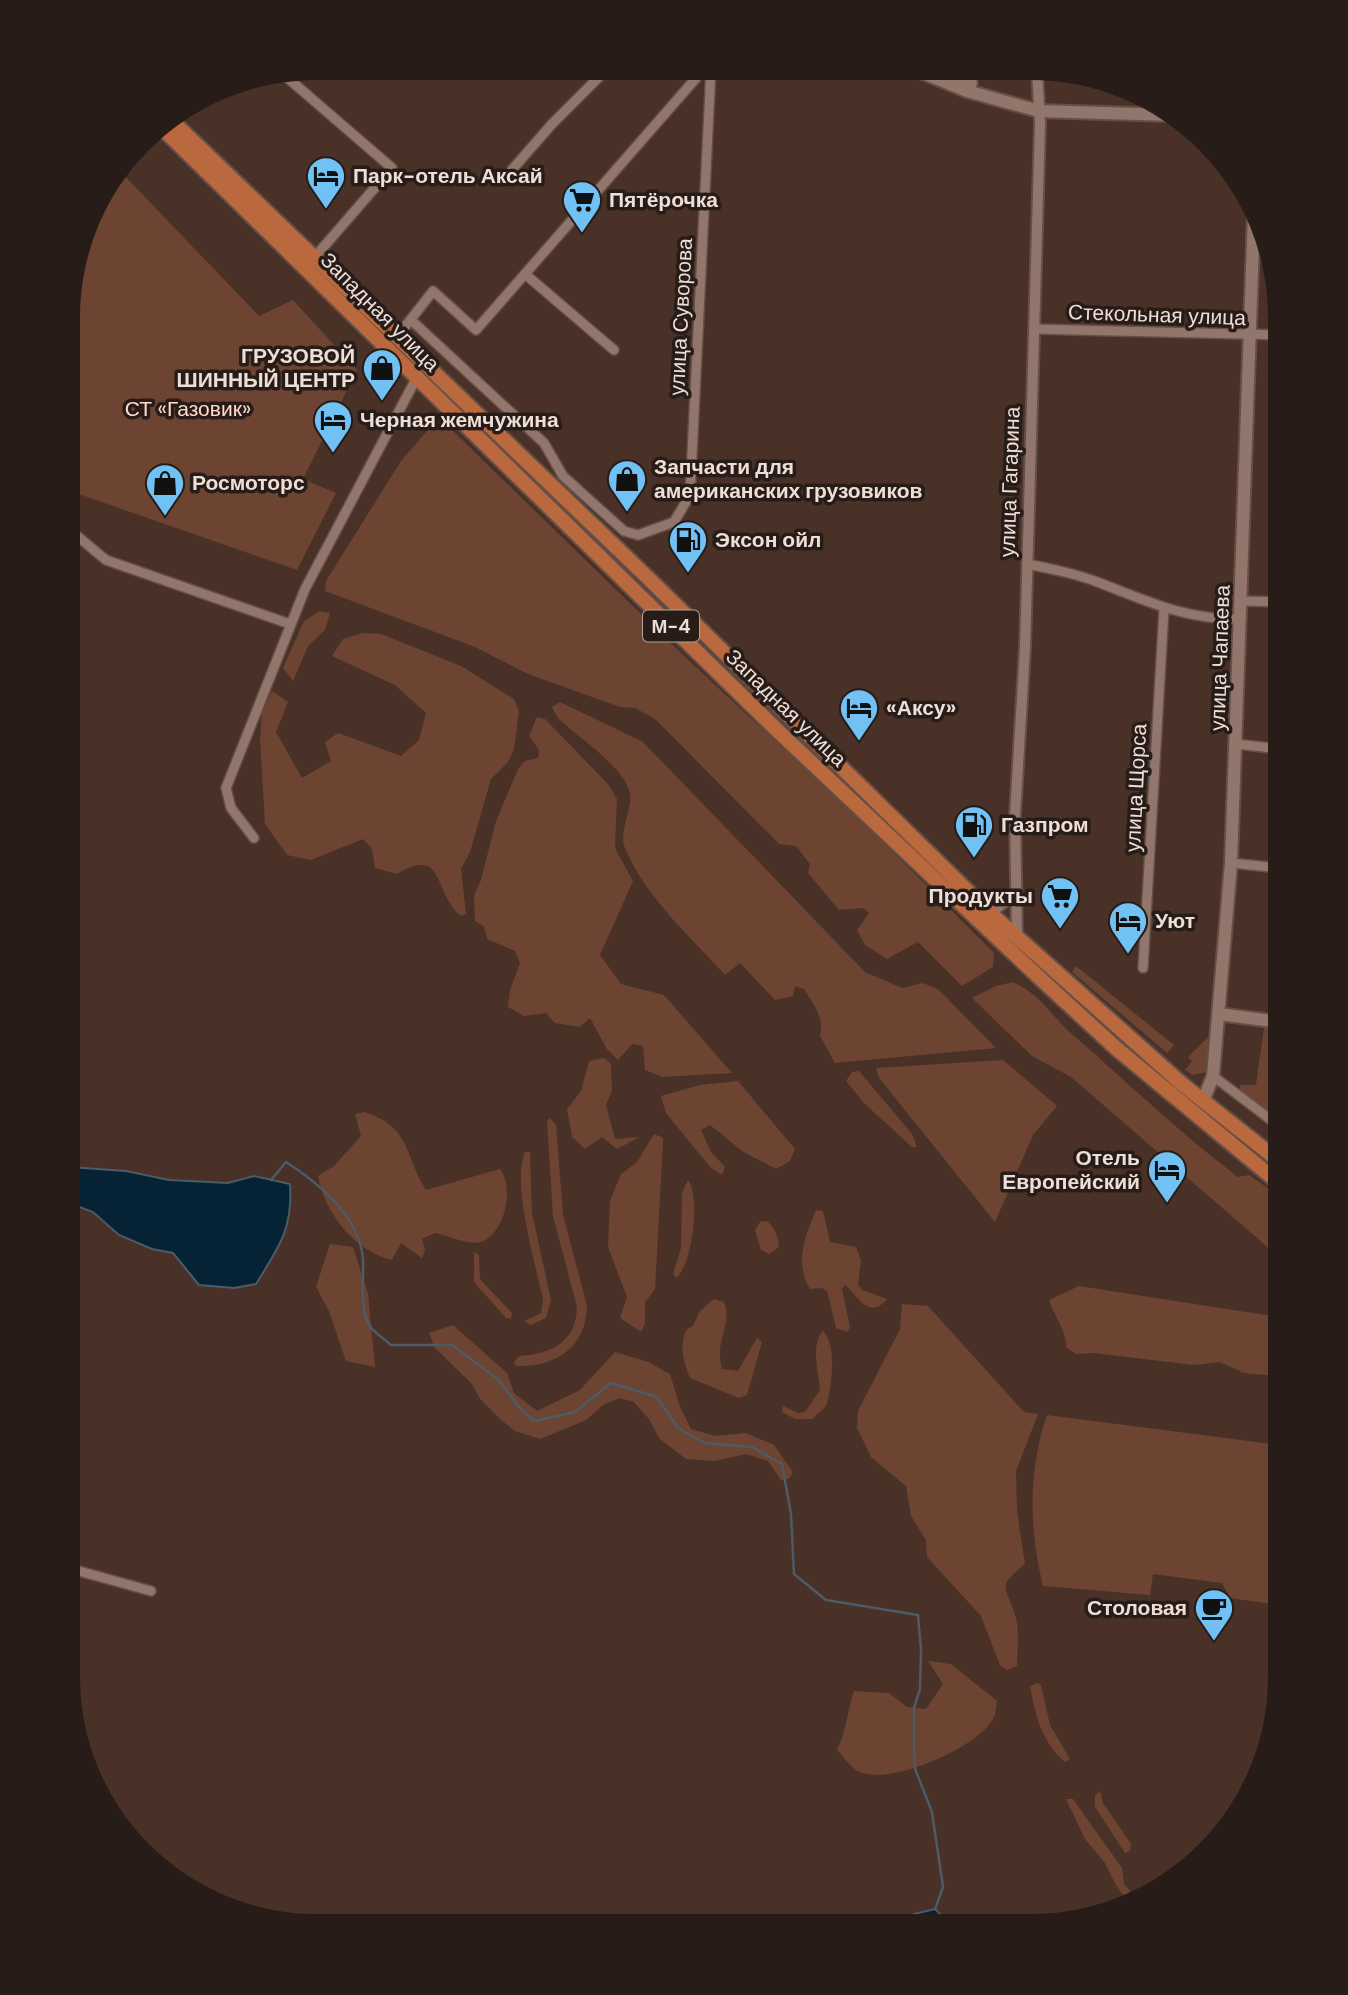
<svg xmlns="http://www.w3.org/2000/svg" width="1348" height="1995" font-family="'DM Sans',sans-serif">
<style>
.green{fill:#6d4432}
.water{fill:#062335;stroke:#4c5b66;stroke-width:2}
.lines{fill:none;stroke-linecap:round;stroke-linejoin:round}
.stream{stroke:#4c5b66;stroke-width:2.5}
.minor-casing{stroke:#644f47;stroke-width:12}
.tertiary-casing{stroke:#644f47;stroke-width:14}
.secondary-casing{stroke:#644f47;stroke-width:16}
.primary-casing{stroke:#644f47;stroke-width:18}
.minor{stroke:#92766b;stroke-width:9}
.tertiary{stroke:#92766b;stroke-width:10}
.secondary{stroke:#92766b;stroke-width:12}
.primary{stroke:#ba683d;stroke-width:14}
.labels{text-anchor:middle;stroke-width:7;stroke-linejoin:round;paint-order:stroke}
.shield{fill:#271c17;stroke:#b2a49e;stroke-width:2}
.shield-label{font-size:19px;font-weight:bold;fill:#eeded8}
.poi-label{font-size:21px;font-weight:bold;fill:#eeded8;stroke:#271c17;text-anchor:start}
.street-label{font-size:21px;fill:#eeded8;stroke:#271c17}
.park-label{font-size:21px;fill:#fddacb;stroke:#271c17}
</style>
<rect width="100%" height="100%" fill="#493127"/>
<g class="green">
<path d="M120 171 259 316 293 300 357 370 303 479 336 493 297 570 70 491V285L102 193Z"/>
<path d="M434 423 451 429 681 653 875 834 994 953 993 967 962 986 918 942 887 959 865 945 857 930 869 913 863 908 839 910 808 873 810 864 796 846 779 844 655 719 635 708 620 707 528 674 475 647 325 591 326 581 401 461Z"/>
<path d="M320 611 330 613 325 630 308 646 293 681 283 668 304 621Z"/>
<path d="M363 633 381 634 461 666 514 699 519 711 514 749 508 762 491 779 470 852 461 869 466 914 461 916C433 894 445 844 397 874L375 868 372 849 363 839 311 860 287 855 265 824 260 739 262 711 272 691 288 702 276 732 302 778 331 761 325 742 338 733 401 756 419 740 426 713 395 685 332 656 343 639Z"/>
<path d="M560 702 643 742 865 972 902 988 923 983 939 990 996 1048 835 1063 820 1036C825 1017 813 1004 804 989L795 986 793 996 775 1000 740 963 725 975C690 936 646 898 625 848 618 833 632 811 630 795 627 768 577 737 557 717L552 707Z"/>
<path d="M537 717 545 719 608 784 617 799 615 848 633 881 600 955 621 984 664 995 732 1073 663 1077 645 1070 643 1046 632 1044 618 1060 607 1049 590 1018 580 1027 555 1023 546 1013 524 1016 508 1007 510 990 520 963 515 951 487 939 484 926 475 921 474 896 481 880 496 821 518 769 525 761 538 758 539 750 529 736Z"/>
<path d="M1076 966 1174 1045 1167 1053 1072 972Z"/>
<path d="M1013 982C1042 995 1051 1016 1073 1035 1128 1083 1180 1133 1238 1177L1249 1175 1279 1196V1257L1071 1077 1032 1056 972 998 996 986Z"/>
<path d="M1264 1027 1279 1030V1120L1239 1090 1241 1085H1256Z"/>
<path d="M1212 1033 1206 1072 1193 1075 1185 1070 1192 1061 1188 1057Z"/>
<path d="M604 1058 611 1064 612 1090 606 1105 615 1139 640 1137 617 1149 602 1137 585 1149 572 1137 567 1109 581 1091 589 1061Z"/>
<path d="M1003 1060 1057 1106 1033 1135 995 1222 879 1078 876 1068Z"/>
<path d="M859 1071 912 1134 917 1147H912L865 1104 846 1081 852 1072Z"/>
<path d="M738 1081 795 1149 790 1161 776 1169 742 1151 710 1125 701 1130 711 1152 725 1167 722 1175 711 1168 666 1113 661 1096 700 1085Z"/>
<path d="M364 1112C411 1127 403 1152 426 1190L500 1169C514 1187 506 1231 483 1241 470 1247 448 1235 435 1233L422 1239 425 1250 422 1258 401 1243 392 1260C355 1252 324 1212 318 1176L334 1166 361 1136 355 1114Z"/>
<path d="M550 1118 556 1125 563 1215 587 1306C586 1348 556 1367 516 1366L514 1362 519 1356C551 1354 576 1343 577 1307L553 1216 547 1120Z"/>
<path d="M654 1134 663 1138V1142L655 1289 645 1302V1324L641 1332 620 1318 627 1297 608 1247 610 1201 621 1174 637 1162Z"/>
<path d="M525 1152H530L532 1213 551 1300 546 1318 530 1325 524 1321 541 1313 543 1300C536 1265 511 1184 525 1152Z"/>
<path d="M688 1180C701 1197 692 1267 676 1278L673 1274 681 1248 682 1193Z"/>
<path d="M816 1210 823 1211 830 1242 856 1247 861 1260 858 1285 862 1290 887 1299C868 1322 856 1293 845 1285L842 1289 850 1327 847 1332 836 1328 827 1291 822 1288 810 1289C794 1262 805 1237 816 1210Z"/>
<path d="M767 1221C775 1228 778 1236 779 1247L769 1254 761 1250 755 1230 760 1222Z"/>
<path d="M330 1244 353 1247 368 1294 375 1367 346 1361 329 1311 316 1287Z"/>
<path d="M474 1252 479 1255 480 1279 512 1313 511 1319 506 1318 474 1282Z"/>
<path d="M1079 1286 1279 1317V1376L1244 1373 1220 1362 1194 1365 1093 1353 1076 1354 1066 1347C1067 1332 1054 1316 1049 1300Z"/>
<path d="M714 1299 724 1302C733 1325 714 1339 722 1369L738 1371 757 1338 762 1342 747 1395 739 1398 690 1378C683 1361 679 1347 686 1330L693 1326 700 1311Z"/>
<path d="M902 1304 928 1306 1024 1412 1038 1414 1016 1471 1017 1511 1025 1564C995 1589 1006 1584 1015 1615 1020 1630 1017 1651 1017 1666L1007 1670 1000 1665 981 1616 927 1557 926 1540 911 1516 906 1486 871 1457 857 1428 858 1411 900 1329Z"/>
<path d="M453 1325 507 1373 514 1393 537 1411 580 1390 615 1352 648 1362 670 1374 680 1407 691 1429 716 1436 746 1433 774 1445 793 1472 789 1479 781 1480 768 1461 746 1454 714 1461 686 1459 659 1438 649 1419 634 1402 620 1398 603 1405 586 1420 540 1439 515 1431 501 1420 480 1399 472 1384 435 1348 429 1333Z"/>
<path d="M823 1331C837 1345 832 1385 827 1403 824 1412 817 1411 813 1419H795L782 1412 783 1406 798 1413 805 1412 820 1390C819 1374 810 1343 823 1331Z"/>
<path d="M1047 1415 1279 1445V1605L1230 1598 1222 1583 1153 1574 1150 1595 1043 1586C1029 1529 1028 1471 1047 1415Z"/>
<path d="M928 1661 951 1664 997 1701C996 1706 996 1713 994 1717 981 1747 885 1789 856 1770 849 1765 843 1756 837 1750 847 1730 847 1711 854 1691L889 1693 907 1707 926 1709 943 1684Z"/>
<path d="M1038 1683 1041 1685 1050 1725 1070 1759 1065 1762C1042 1743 1035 1714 1030 1686Z"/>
<path d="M1100 1791 1103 1803 1131 1844 1130 1851 1125 1853 1095 1807V1795Z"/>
<path d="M1066 1799H1073L1122 1868 1124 1884 1138 1900 1130 1905 1116 1885 1105 1863 1085 1839Z"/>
</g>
<g class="water">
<path d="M69 1167 126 1171 169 1180 228 1183 254 1176 290 1184C293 1229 279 1247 256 1284L234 1288 199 1285 173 1253 152 1249 119 1235 93 1212 69 1203Z"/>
<path d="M935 1909 953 1927 898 1926 914 1914Z"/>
</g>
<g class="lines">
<path class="stream" d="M271 1180 286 1162C316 1181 356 1214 362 1252 366 1274 358 1301 368 1323 371 1331 385 1339 391 1345H452L499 1380 518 1406 534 1421 575 1412 611 1383 657 1397 678 1428 705 1443 752 1447 782 1464 791 1514 794 1574 826 1600 918 1615 921 1650 920 1689 914 1708V1744L915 1769 932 1812 943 1887 935 1909"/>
<g class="minor-casing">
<g id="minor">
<path d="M283 74 392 168 314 258"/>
<path d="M504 179 552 124 607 69"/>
<path d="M525 274 614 350"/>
<path d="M411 320 544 443 563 476 624 531 638 535 674 522 690 495 711 69"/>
<path d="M1034 329 1280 335"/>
<path d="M397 337 433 291 476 330 704 69"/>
<path d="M70 530 106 560 290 624"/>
<path d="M1027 564C1052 569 1077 574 1100 583 1149 602 1187 620 1241 619"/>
<path d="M1242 601 1280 602"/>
<path d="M1236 744 1280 749"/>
<path d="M254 838 231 808 226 788 305 589 417 377"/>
<path d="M1231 863 1280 868"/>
<path d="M1143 968 1164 609"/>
<path d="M1213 1076 1279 1126"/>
<path d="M68 1568 151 1591"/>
<path d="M1276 1670 1279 1667"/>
</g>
</g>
<g class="tertiary-casing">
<g id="tertiary">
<path d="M990 913 1015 894"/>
<path d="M1017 937 1015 815 1025 648 1040 124 1037 70"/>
</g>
</g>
<g class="secondary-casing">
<g id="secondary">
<path d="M916 70 967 91 1039 111 1170 115"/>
<path d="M939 70 971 83"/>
<path d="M1219 1014 1279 1022"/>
<path d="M1203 1101 1213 1076 1231 863 1254 213"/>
</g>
</g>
<g class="primary-casing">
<g id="primary">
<path d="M171 120 645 575 990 913 1182 1084 1279 1161"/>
<path d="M160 126 780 733 1043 981 1117 1049 1279 1183"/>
</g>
</g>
<use href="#minor" class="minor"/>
<use href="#tertiary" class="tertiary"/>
<use href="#secondary" class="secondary"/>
<use href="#primary" class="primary"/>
</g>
<defs>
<g id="hotel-pin" transform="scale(2.0125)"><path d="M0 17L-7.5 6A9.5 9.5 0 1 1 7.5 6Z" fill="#72c1f5" stroke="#271c17"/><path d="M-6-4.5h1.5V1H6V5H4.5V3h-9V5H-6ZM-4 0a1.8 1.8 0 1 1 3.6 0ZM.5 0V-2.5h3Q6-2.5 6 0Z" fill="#111"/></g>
<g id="supermarket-pin" transform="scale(2.0125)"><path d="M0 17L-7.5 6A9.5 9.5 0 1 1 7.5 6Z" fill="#72c1f5" stroke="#271c17"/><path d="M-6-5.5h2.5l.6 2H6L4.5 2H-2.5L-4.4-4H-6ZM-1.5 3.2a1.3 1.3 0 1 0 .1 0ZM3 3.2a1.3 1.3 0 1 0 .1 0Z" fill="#111"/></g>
<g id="shop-pin" transform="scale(2.0125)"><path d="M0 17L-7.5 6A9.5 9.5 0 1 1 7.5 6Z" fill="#72c1f5" stroke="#271c17"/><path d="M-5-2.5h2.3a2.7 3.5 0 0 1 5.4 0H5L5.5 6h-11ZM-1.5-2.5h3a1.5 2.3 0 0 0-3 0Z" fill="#111"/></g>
<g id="fuel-pin" transform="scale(2.0125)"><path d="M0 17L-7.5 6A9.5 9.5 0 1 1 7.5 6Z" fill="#72c1f5" stroke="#271c17"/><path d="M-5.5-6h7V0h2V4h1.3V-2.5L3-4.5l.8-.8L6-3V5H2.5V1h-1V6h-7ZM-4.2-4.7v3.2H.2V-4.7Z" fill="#111"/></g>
<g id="cafe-pin" transform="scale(2.0125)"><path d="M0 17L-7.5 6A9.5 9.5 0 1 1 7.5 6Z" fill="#72c1f5" stroke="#271c17"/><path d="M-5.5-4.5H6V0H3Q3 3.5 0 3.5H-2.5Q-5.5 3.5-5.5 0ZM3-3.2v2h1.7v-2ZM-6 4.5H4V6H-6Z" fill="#111"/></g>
</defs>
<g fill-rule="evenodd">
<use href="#hotel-pin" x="326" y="176"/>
<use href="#supermarket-pin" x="582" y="200"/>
<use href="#shop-pin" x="382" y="368"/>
<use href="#hotel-pin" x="333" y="420"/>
<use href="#shop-pin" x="627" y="479"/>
<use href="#shop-pin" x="165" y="483"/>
<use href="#fuel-pin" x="688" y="540"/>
<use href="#hotel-pin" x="859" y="708"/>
<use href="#fuel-pin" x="974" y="825"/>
<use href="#supermarket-pin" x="1060" y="896"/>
<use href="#hotel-pin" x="1128" y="921"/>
<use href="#hotel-pin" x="1167" y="1170"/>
<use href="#cafe-pin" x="1214" y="1608"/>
</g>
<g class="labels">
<rect class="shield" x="643" y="610.5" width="56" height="31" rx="5"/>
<g class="shield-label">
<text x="671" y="633">М-4</text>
</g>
<g class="poi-label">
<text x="353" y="183">Парк-отель Аксай</text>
<text x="609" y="207">Пятёрочка</text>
<text x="355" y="363" text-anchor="end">ГРУЗОВОЙ<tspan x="355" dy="24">ШИННЫЙ ЦЕНТР</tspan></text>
<text x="360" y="427">Черная жемчужина</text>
<text x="654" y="474">Запчасти для<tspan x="654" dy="24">американских грузовиков</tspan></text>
<text x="192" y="490">Росмоторс</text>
<text x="715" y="547">Эксон ойл</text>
<text x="886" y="715">«Аксу»</text>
<text x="1001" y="832">Газпром</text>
<text x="1033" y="903" text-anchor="end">Продукты</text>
<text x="1155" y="928">Уют</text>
<text x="1140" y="1165" text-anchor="end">Отель<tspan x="1140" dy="24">Европейский</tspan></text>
<text x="1187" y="1615" text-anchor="end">Столовая</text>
</g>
<g class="street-label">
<text transform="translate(380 312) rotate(45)" y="7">Западная улица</text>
<text transform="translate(1157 315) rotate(2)" y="7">Стекольная улица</text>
<text transform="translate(681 317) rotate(-87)" y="7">улица Суворова</text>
<text transform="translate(1010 482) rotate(-88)" y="7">улица Гагарина</text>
<text transform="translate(1220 658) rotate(-88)" y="7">улица Чапаева</text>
<text transform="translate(786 708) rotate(44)" y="7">Западная улица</text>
<text transform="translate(1136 788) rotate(-87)" y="7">улица Щорса</text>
</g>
<g class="park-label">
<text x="188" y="416">СТ «Газовик»</text>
</g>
</g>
<path d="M0 0H1348V1995H0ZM317 80H1031A237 237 0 0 1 1268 317V1677A237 237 0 0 1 1031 1914H317A237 237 0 0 1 80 1677V317A237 237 0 0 1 317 80Z" fill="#271c17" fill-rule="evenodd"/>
</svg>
